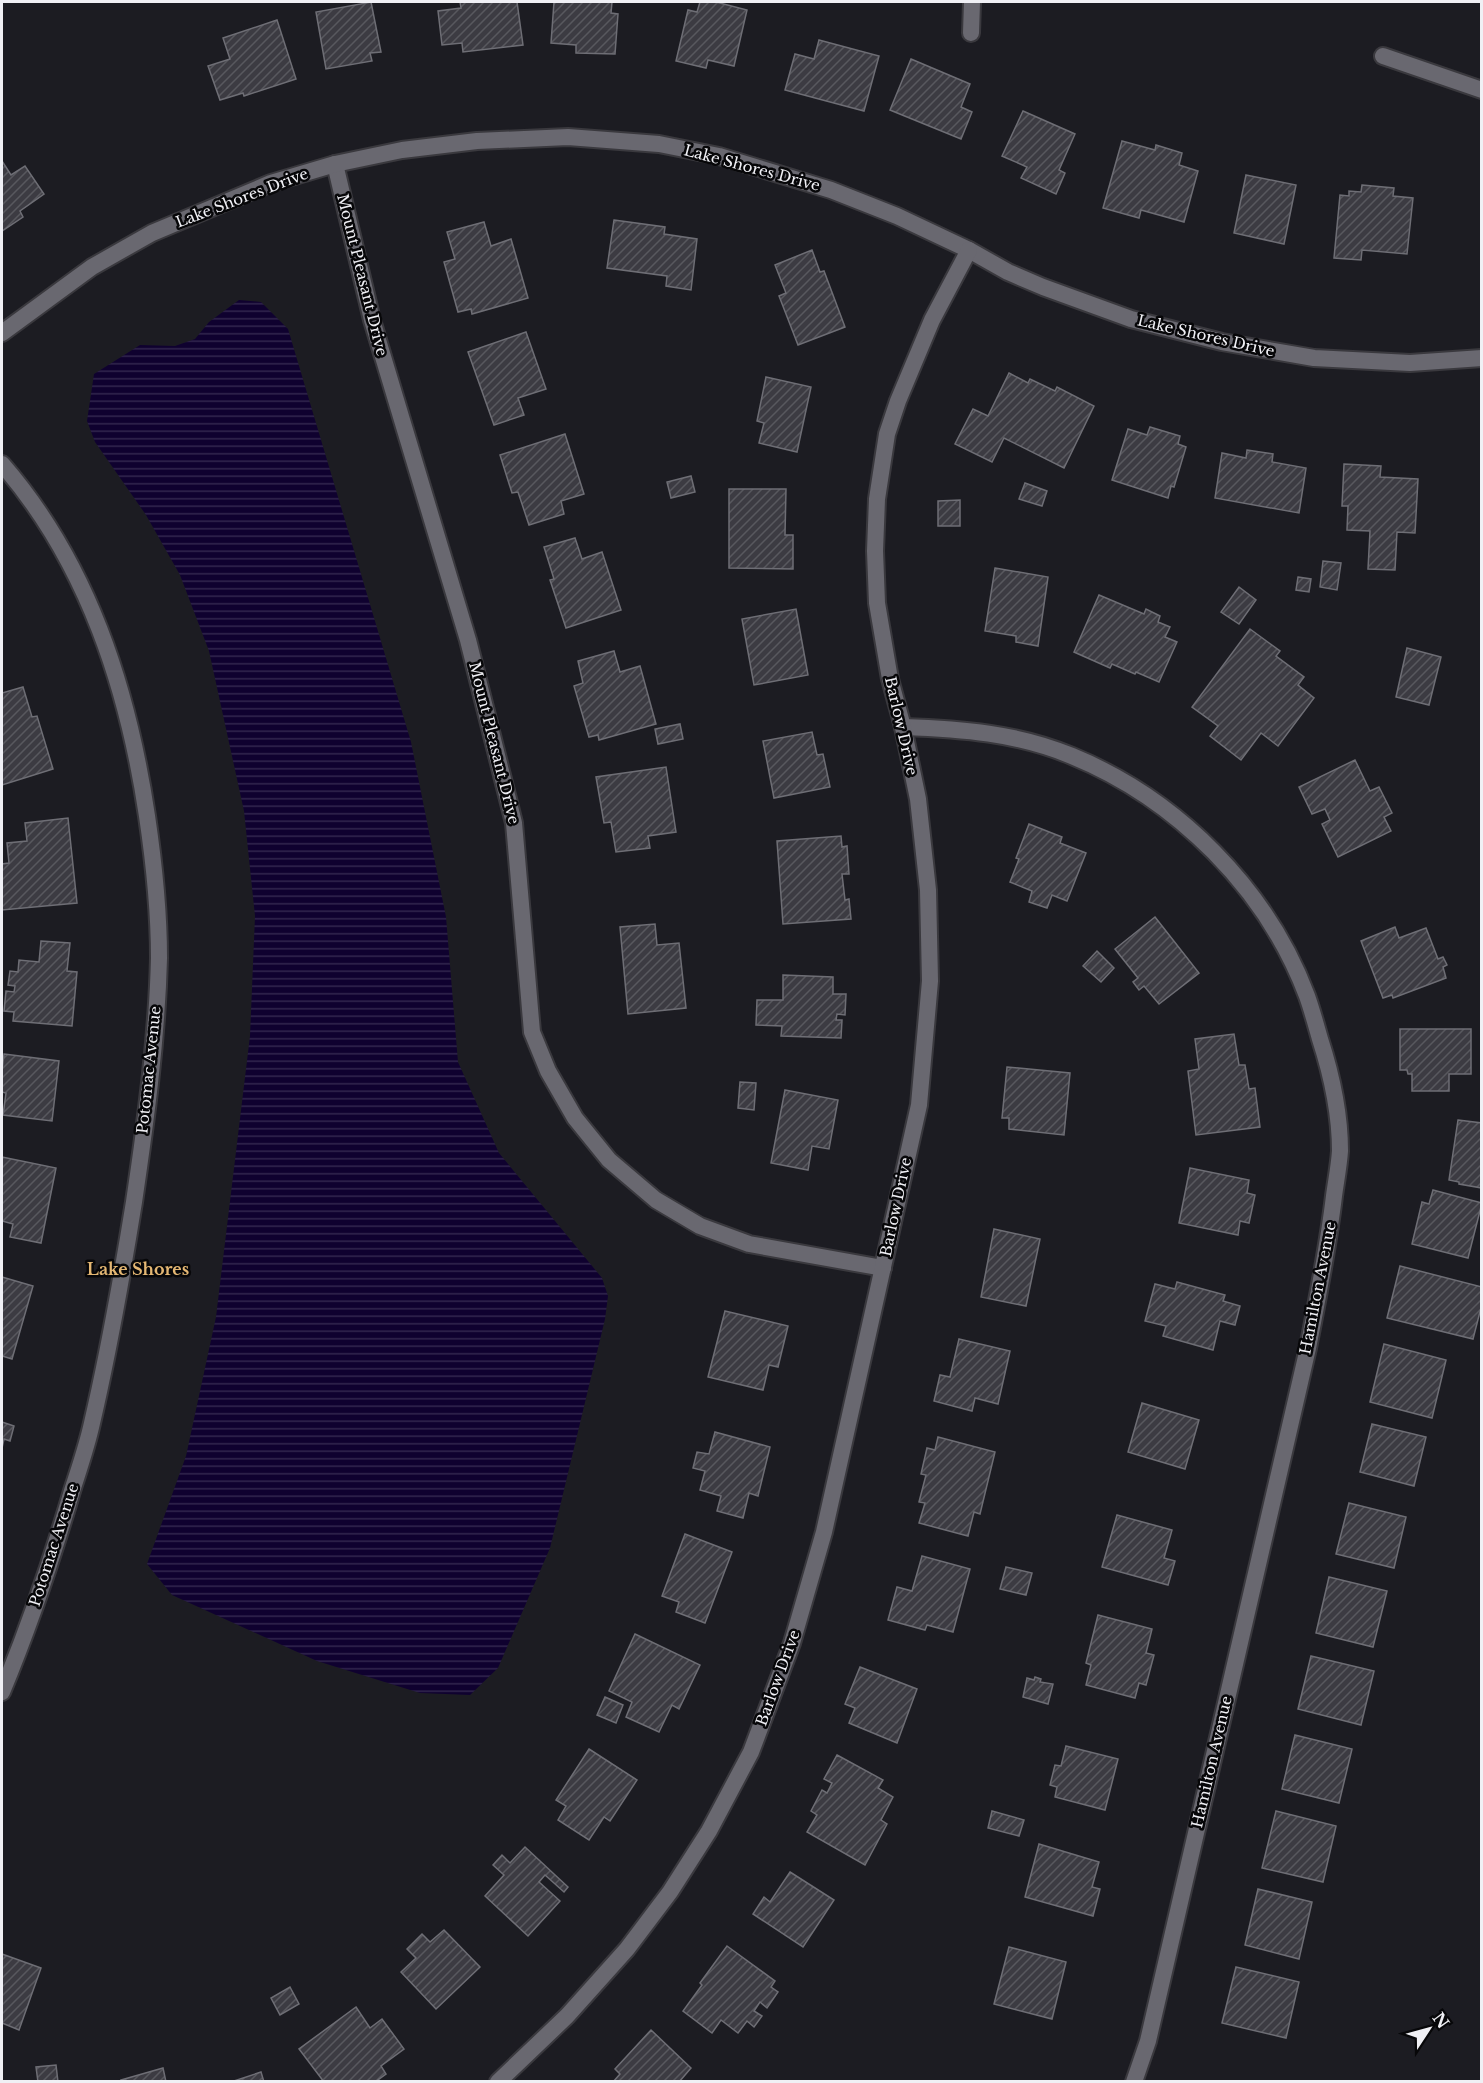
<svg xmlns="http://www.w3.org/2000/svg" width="1483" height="2083" font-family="'Libre Baskerville',serif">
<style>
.water{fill:url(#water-rules)}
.building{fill:url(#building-hatch);stroke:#6e6e75;stroke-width:1.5}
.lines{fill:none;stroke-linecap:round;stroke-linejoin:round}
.service-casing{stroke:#3a393e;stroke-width:20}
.minor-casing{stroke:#3a393e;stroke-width:20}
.service{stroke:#696870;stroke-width:16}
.minor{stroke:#696870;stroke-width:16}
.labels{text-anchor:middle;stroke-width:5;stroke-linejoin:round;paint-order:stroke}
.street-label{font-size:15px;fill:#f0f0f5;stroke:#070709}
.neighbourhood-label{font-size:16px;font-weight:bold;fill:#e4b773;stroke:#070709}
</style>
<defs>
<pattern id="water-rules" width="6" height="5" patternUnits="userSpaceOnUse" patternTransform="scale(1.5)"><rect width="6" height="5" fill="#0f012f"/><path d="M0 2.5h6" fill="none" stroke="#32264e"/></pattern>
<pattern id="building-hatch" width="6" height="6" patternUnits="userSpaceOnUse" patternTransform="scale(1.5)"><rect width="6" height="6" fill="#3c3b42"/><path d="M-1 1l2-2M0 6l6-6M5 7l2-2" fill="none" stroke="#58585e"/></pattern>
</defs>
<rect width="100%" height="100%" fill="#1c1c22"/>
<path class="water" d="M239 300 261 302 288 329 411 742 446 917 458 1062 499 1153 602 1278 608 1296 605 1319 550 1548 498 1668 470 1695 420 1693 317 1661 172 1595 147 1564 186 1456 216 1317 250 1036 255 916 244 811 209 651 180 575 146 515 95 442 87 421 94 374 140 345 175 346 195 339 209 322Z"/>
<g class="building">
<path d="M371 2 381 52 370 53 372 61 326 69 316 12Z"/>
<path d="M460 2H517L523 45 463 52 462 43 442 45 438 11 461 8Z"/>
<path d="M554 2H612L611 13 618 14 615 54 576 53V45L551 43Z"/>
<path d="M700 2H716L747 10 734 66 708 60 706 68 676 61 688 10 697 12Z"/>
<path d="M277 20 296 79 244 96 243 93 220 100 208 66 230 59 223 38Z"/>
<path d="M819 40 879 56 864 111 785 90 795 54 814 59Z"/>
<path d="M911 59 970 84 961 107 972 112 961 139 890 110Z"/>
<path d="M1023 111 1075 134 1059 170 1065 173 1056 194 1021 178 1027 167 1002 156Z"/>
<path d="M1122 141 1155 150 1156 145 1182 153 1179 165 1198 171 1184 222 1141 210 1139 218 1103 208Z"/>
<path d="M2 161 11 175 25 166 44 194 20 211 23 217 2 231Z"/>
<path d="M1246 175 1296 185 1284 244 1234 233Z"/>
<path d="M1362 185 1394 188 1393 196 1413 198 1407 254 1362 250 1361 260 1334 258 1340 195 1349 196V191L1361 192Z"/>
<path d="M614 220 665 227 664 234 697 239 691 290 666 286 667 276 607 268Z"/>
<path d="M484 222 491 246 511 239 528 298 472 314 471 309 458 312 444 262 455 259 447 232Z"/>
<path d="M812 250 820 272 824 271 845 327 798 345 779 296 786 293 775 265Z"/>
<path d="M526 332 546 389 518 398 524 415 494 425 468 352Z"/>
<path d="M1009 373 1028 383 1030 379 1055 391 1057 387 1094 406 1064 468 1004 438 992 462 955 444 973 409 988 416Z"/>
<path d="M766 377 811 387 797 452 759 443 764 423 757 421Z"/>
<path d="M1150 427 1180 436 1178 444 1186 447 1174 487 1171 486 1168 498 1112 480 1128 429 1147 435Z"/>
<path d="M565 434 584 494 561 501 564 514 529 525 518 492 512 493 500 455Z"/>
<path d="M1247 450 1273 454 1272 462 1306 468 1299 513 1215 498 1222 453 1246 458Z"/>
<path d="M1344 464 1381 466 1380 477 1418 479 1415 533 1397 532 1395 570 1368 569 1370 531 1347 530 1348 506H1342Z"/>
<path d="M691 476 695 492 671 498 667 482Z"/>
<path d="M1025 483 1047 491 1042 506 1019 499Z"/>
<path d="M729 489H786L785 535H793V569L729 568Z"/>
<path d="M960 500V526H938V501Z"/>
<path d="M575 538 582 559 602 552 621 610 566 628 550 580 554 579 544 547Z"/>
<path d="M1323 561 1341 563 1337 590 1320 587Z"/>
<path d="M995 568 1048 577 1038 646 1016 642V636L985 631Z"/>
<path d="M1298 577 1311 579 1309 592 1296 590Z"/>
<path d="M1239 587 1256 600 1239 624 1221 612Z"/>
<path d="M1099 595 1144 614 1146 609 1160 616 1158 622 1170 627 1165 637 1177 642 1159 682 1136 672 1135 674 1112 664 1110 668 1074 652Z"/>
<path d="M796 609 808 675 754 685 742 619Z"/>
<path d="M1250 629 1280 651 1276 656 1304 677 1298 685 1314 698 1278 746 1261 733 1241 760 1210 736 1218 726 1192 707Z"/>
<path d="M1407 648 1441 657 1429 705 1396 697Z"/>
<path d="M614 651 620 672 640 666 656 724 599 740 598 735 589 737 574 686 583 683 578 661Z"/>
<path d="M23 687 32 717 37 716 53 769 2 785V693Z"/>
<path d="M680 724 683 739 658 744 655 729Z"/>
<path d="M812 732 817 755 823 754 830 787 774 798 763 741Z"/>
<path d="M1355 760 1370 791 1379 787 1392 813 1384 817 1391 831 1338 857 1322 824 1330 820 1325 809 1312 814 1299 787Z"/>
<path d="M666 767 676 832 648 836 650 848 616 852 611 822 604 823 596 777Z"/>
<path d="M68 818 77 903 2 910V864L9 863 7 843 27 841 25 823Z"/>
<path d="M1029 824 1062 837 1060 843 1086 853 1067 901 1052 895 1047 908 1029 902 1032 891 1010 882 1019 859 1016 858Z"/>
<path d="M841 836 842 847 847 846 849 874H842L845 900 849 899 851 919 783 924 777 841Z"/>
<path d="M1155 917 1199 973 1159 1004 1144 986 1139 990 1133 982 1138 978 1115 949Z"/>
<path d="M655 924 657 945 679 943 686 1008 628 1014 620 927Z"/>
<path d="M1395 927 1399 938 1426 928 1438 959 1443 957 1447 965 1443 967 1446 978 1393 998 1392 995 1383 998 1361 941Z"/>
<path d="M41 941 70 943 67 971 77 972 72 1026 13 1021 14 1012 4 1011 6 991 14 992 15 986 8 985 10 971 18 972 19 960 39 962Z"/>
<path d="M1097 951 1114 968 1101 982 1083 966Z"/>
<path d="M783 975 833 977V994H846L845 1015 837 1014 836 1020H842L841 1038 781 1036 782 1026 756 1025 757 1000H783Z"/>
<path d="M1400 1029H1471V1074H1449V1091H1412V1074H1408L1407 1070H1400Z"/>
<path d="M1234 1034 1239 1065H1245L1249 1089 1255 1088 1260 1127 1196 1135 1188 1071 1199 1069 1195 1039Z"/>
<path d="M4 1054 59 1061 52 1121 3 1115 6 1093 2 1092V1071Z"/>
<path d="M1007 1067 1070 1073 1064 1135 1009 1129V1118H1002Z"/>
<path d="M740 1082 756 1083 754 1110 738 1108Z"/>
<path d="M785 1090 838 1100 829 1149 812 1146 808 1170 771 1163Z"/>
<path d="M1458 1120 1482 1123V1188L1459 1184V1182L1449 1180Z"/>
<path d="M2 1157 56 1168 41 1243 10 1237 13 1224 2 1221Z"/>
<path d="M1190 1168 1249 1180 1247 1193 1255 1195 1249 1223 1240 1221 1238 1235 1179 1223Z"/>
<path d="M1433 1190 1482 1203 1468 1258 1412 1244 1422 1202 1429 1204Z"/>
<path d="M994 1229 1040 1239 1026 1306 981 1297Z"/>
<path d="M1400 1266 1482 1287V1304L1473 1339 1387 1318Z"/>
<path d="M2 1277 33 1286 12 1359 2 1356Z"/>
<path d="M1177 1282 1225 1295 1223 1301 1240 1306 1235 1325 1220 1321 1213 1350 1163 1336 1166 1326 1145 1321 1155 1284 1175 1289Z"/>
<path d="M725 1311 788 1326 778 1367 769 1365 763 1390 708 1377Z"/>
<path d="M959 1339 1010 1351 998 1404 975 1398 972 1411 934 1401 940 1375 950 1377Z"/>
<path d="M1384 1344 1446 1360 1432 1418 1370 1402Z"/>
<path d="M1142 1403 1199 1420 1185 1469 1128 1452Z"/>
<path d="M2 1422 14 1426 10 1441 4 1439 2 1448Z"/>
<path d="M1372 1424 1426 1437 1414 1486 1360 1472Z"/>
<path d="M715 1432 770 1447 758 1496 749 1493 743 1518 717 1511 721 1496 700 1490 705 1471 693 1468 697 1452 709 1454Z"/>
<path d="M938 1437 995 1452 980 1514 974 1512 968 1536 919 1523 925 1503 919 1502 926 1475 921 1474 927 1448 935 1450Z"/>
<path d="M1349 1503 1406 1517 1394 1568 1336 1554Z"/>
<path d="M1117 1515 1172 1530 1164 1558 1175 1561 1168 1585 1102 1567Z"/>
<path d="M685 1534 732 1552 705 1623 676 1612 679 1602 662 1596Z"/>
<path d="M922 1556 970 1569 953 1632 927 1625 925 1630 888 1620 897 1587 912 1591Z"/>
<path d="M1006 1567 1032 1573 1026 1595 1000 1589Z"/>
<path d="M1329 1577 1387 1591 1373 1647 1316 1633Z"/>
<path d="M1098 1615 1152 1629 1146 1653 1154 1655 1146 1685 1139 1683 1135 1698 1086 1685 1091 1665 1086 1663Z"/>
<path d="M635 1634 700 1665 679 1709 672 1705 659 1732 626 1717 632 1702 609 1691Z"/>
<path d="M1311 1656 1374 1671 1361 1725 1298 1709Z"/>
<path d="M860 1667 917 1689 897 1743 849 1723 855 1708 845 1704Z"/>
<path d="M1035 1677 1041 1679 1040 1682 1053 1684 1048 1704 1023 1697 1027 1678 1034 1680Z"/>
<path d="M605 1697 623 1705 616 1723 597 1715Z"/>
<path d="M1295 1735 1352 1749 1339 1803 1282 1789Z"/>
<path d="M1066 1746 1118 1759 1105 1810 1055 1797 1057 1787 1050 1785 1055 1765 1061 1766Z"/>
<path d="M589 1749 637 1780 610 1821 604 1817 589 1840 558 1820 566 1806 556 1800Z"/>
<path d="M837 1755 883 1780 878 1788 893 1797 881 1820 887 1824 865 1865 807 1832 817 1815 811 1811 822 1790 827 1793 832 1783 824 1779Z"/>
<path d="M992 1811 1024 1820 1019 1836 988 1828Z"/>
<path d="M1276 1811 1336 1826 1323 1882 1262 1868Z"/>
<path d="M1039 1844 1099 1862 1092 1887 1100 1889 1093 1916 1025 1897Z"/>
<path d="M525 1847 568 1887 564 1892 545 1875 539 1882 560 1901 528 1936 485 1896 504 1875 493 1865 502 1855 510 1863Z"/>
<path d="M790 1872 834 1900 803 1947 753 1914 764 1897 770 1902Z"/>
<path d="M1258 1889 1312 1902 1299 1959 1245 1945Z"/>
<path d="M444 1930 480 1967 436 2009 401 1972 416 1958 407 1949 422 1934 430 1942Z"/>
<path d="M727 1946 775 1981 771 1987 778 1992 767 2008 760 2002 754 2011 762 2016 754 2027 747 2021 738 2033 721 2020 712 2033 683 2011 702 1985 700 1983Z"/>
<path d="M1009 1947 1066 1962 1052 2019 994 2004Z"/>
<path d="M2 1954 41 1968 19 2030 2 2023Z"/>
<path d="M1236 1967 1299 1982 1286 2038 1222 2023Z"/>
<path d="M290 1987 299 2004 280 2015 271 1998Z"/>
<path d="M356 2007 370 2028 382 2019 404 2049 381 2066 386 2074 375 2082H324L299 2049Z"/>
<path d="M651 2030 691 2068 679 2082H613L620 2074 615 2069Z"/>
<path d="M56 2065 58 2082H38L36 2067Z"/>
<path d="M163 2068 166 2082H122L121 2080Z"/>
<path d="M261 2072 264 2082H231Z"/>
</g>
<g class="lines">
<g class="service-casing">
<path id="service" d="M1383 56 1482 90"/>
</g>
<g class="minor-casing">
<g id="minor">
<path d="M971 33 972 2"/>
<path d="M335 164 372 320 468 640 514 823 532 1032 548 1071 575 1118 609 1160 656 1200 700 1226 749 1244 883 1268"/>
<path d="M2 333 92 267 152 233 271 183 335 164 402 150 477 141 568 137 659 144 719 156 831 190 897 216 969 250 1008 272 1043 287 1131 319 1222 342 1314 358 1410 363 1482 358"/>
<path d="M2 464C88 563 128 689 147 816 154 863 159 911 159 958 157 1040 146 1121 134 1202 122 1276 109 1350 92 1423 87 1446 79 1469 72 1491 52 1559 29 1627 2 1692"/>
<path d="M903 727C961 729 1017 733 1072 756 1177 799 1267 889 1307 996 1312 1010 1316 1025 1320 1039 1331 1073 1340 1115 1340 1151 1339 1166 1336 1181 1334 1196 1328 1247 1318 1297 1308 1348L1148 2041 1134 2082"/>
<path d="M498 2082 567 2016 627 1949 670 1892 709 1831 751 1752 792 1643 824 1532 919 1105 930 981 928 890 918 799 903 727 890 679 877 603 875 551 877 499 887 434 898 401 932 320 969 250"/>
</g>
</g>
<use href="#service" class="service"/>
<use href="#minor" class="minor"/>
</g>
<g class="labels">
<g class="street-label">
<text transform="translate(752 168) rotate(15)" y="5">Lake Shores Drive</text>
<text transform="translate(242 198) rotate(-21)" y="5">Lake Shores Drive</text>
<text transform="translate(362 275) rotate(76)" y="5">Mount Pleasant Drive</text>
<text transform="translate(1206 336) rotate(13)" y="5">Lake Shores Drive</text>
<text transform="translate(901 726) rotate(77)" y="5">Barlow Drive</text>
<text transform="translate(494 743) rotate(76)" y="5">Mount Pleasant Drive</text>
<text transform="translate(149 1070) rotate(-84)" y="5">Potomac Avenue</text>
<text transform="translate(896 1207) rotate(-78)" y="5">Barlow Drive</text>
<text transform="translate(1318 1288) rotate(-79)" y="5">Hamilton Avenue</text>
<text transform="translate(54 1545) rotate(-72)" y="5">Potomac Avenue</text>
<text transform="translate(778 1678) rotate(-70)" y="5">Barlow Drive</text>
<text transform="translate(1212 1762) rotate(-77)" y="5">Hamilton Avenue</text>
</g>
<g class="neighbourhood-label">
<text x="138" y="1275">Lake Shores</text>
</g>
</g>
<rect width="1483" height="2083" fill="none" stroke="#f0f0f5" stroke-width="6"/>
<g transform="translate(1429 2029) rotate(54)" stroke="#070709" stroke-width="4.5" paint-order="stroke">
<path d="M0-4.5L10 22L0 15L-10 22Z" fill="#f0f0f5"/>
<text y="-9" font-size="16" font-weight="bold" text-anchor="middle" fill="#f0f0f5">N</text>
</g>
</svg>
